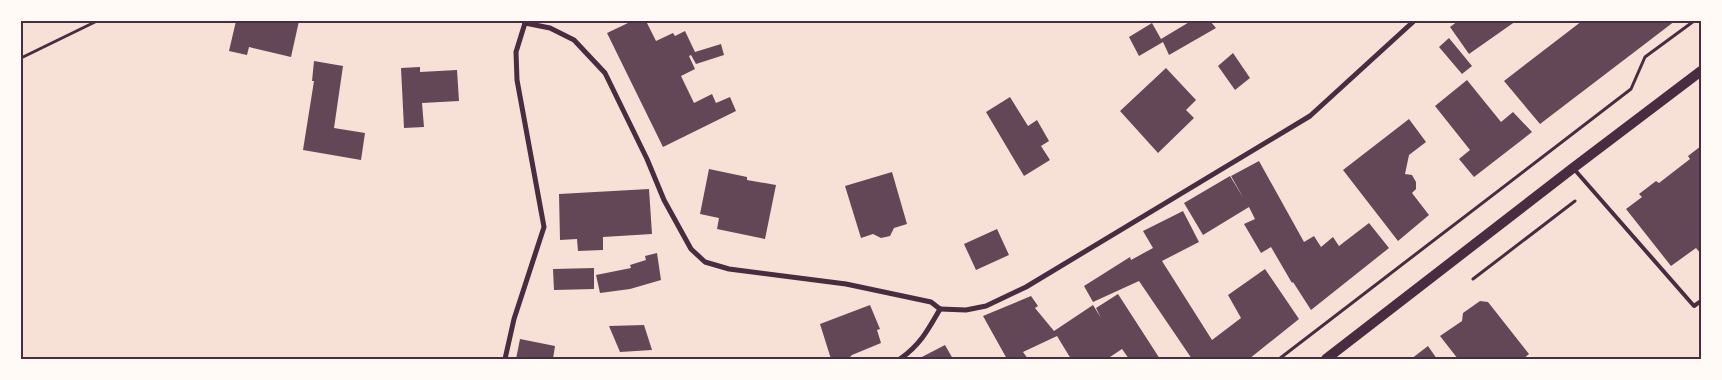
<svg xmlns="http://www.w3.org/2000/svg" width="1722" height="380" font-family="Signika,sans-serif">
<style>
.building{fill:#644757}
.lines{fill:none;stroke-linecap:round;stroke-linejoin:round}
.path{stroke:#4a2c40;stroke-width:3}
.service{stroke:#4a2c40;stroke-width:4}
.minor{stroke:#4a2c40;stroke-width:5}
.secondary{stroke:#4a2c40;stroke-width:10}
.neatline{fill:none;stroke:#4a2c40;stroke-width:2}
</style>
<rect width="100%" height="100%" fill="#f7e1d7"/>
<g class="building">
<path d="M236 21H299L291 57 249 47 247 55 229 51Z"/>
<path d="M627 21H646L656 41 673 33 675 36 685 31 695 52 721 44 724 55 696 64 691 55 689 56 695 69 681 76 694 103 712 94 716 103 730 97 736 111 663 147 607 33 628 23Z"/>
<path d="M1191 21H1210L1216 28 1169 55 1163 42 1139 56 1129 37 1152 23 1161 39Z"/>
<path d="M1458 21H1516L1469 54 1450 27Z"/>
<path d="M1582 21H1675L1540 124 1504 81Z"/>
<path d="M1449 38 1472 66 1462 74 1439 47Z"/>
<path d="M1233 53 1250 78 1235 90 1218 66Z"/>
<path d="M314 61 343 66 334 128 365 133 361 160 303 150 314 81H312Z"/>
<path d="M420 67V72L457 70 459 101 422 103 424 127 404 128 401 68Z"/>
<path d="M1166 68 1196 100 1186 110 1194 118 1158 153 1120 111Z"/>
<path d="M1467 80 1501 122 1513 112 1532 132 1474 177 1459 159 1470 150 1435 106Z"/>
<path d="M1010 97 1028 126 1037 120 1049 141 1041 146 1050 160 1024 176 986 112Z"/>
<path d="M1409 119 1426 142 1409 155 1405 174 1412 175 1416 182V189L1412 193 1429 215 1398 241 1343 170Z"/>
<path d="M1701 146V254L1696 248 1671 266 1626 209 1642 197 1639 194 1656 181 1659 183 1690 159 1688 156Z"/>
<path d="M1259 161 1304 242 1314 236 1321 247 1333 237 1339 246 1369 223 1389 248 1311 310 1293 282 1292 283 1271 247 1261 253 1244 224 1255 219 1249 207 1203 235 1184 203 1230 176 1244 199 1231 176Z"/>
<path d="M709 169 747 177V180L776 185 765 239 717 229 719 218 700 214Z"/>
<path d="M892 172 907 224 894 228 890 236 881 238 873 234 861 238 845 186Z"/>
<path d="M649 189 652 234 603 237V250L578 251 577 239 560 240 559 194Z"/>
<path d="M1183 211 1199 242 1162 261 1212 340 1241 318 1228 295 1265 269 1299 319 1249 359H1192L1139 281 1093 302 1084 286 1130 257 1131 260 1153 248 1143 231Z"/>
<path d="M997 229 1009 255 976 270 964 244Z"/>
<path d="M657 253 661 280 630 289 600 293 596 275 631 268 630 265 646 260 645 256Z"/>
<path d="M594 268V289L554 290 553 269Z"/>
<path d="M1118 294 1160 359H1129L1122 349 1107 359H1071L1057 336 1023 352 1028 359H1007L983 316 1031 296 1038 306 1035 308 1054 331 1093 305 1101 318 1096 308Z"/>
<path d="M1480 301 1488 302 1529 354 1523 359H1458L1440 336 1462 321 1463 313Z"/>
<path d="M870 305 880 329 877 330 881 343 852 355 850 357 851 359H831L820 324Z"/>
<path d="M644 325 652 350 620 352 609 326Z"/>
<path d="M520 339 555 346 553 359H516Z"/>
<path d="M945 345 953 359H918Z"/>
<path d="M1428 346 1437 359H1411Z"/>
</g>
<g class="lines">
<g class="path">
<path d="M21 58 97 21"/>
<path d="M1473 279 1575 201"/>
<path d="M1279 359 1631 89 1645 57 1694 21"/>
</g>
<path class="service" d="M1574 169 1694 306 1701 301"/>
<g class="minor">
<path d="M524 21 525 23 550 28 574 40 605 73 647 159 664 200 691 249 705 262 729 269 846 284 931 302 940 309"/>
<path d="M940 309 966 310 986 306 1026 287 1310 116 1414 21"/>
<path d="M505 359 514 319 544 227 517 80 516 52 525 23"/>
<path d="M900 359C920 345 928 330 940 309"/>
</g>
<path class="secondary" d="M1326 359 1573 168 1701 71"/>
</g>
<rect width="1722" height="380" fill="none" stroke="#fffaf5" stroke-width="45"/>
<rect x="22" y="22" width="1678" height="336" class="neatline"/>
</svg>
